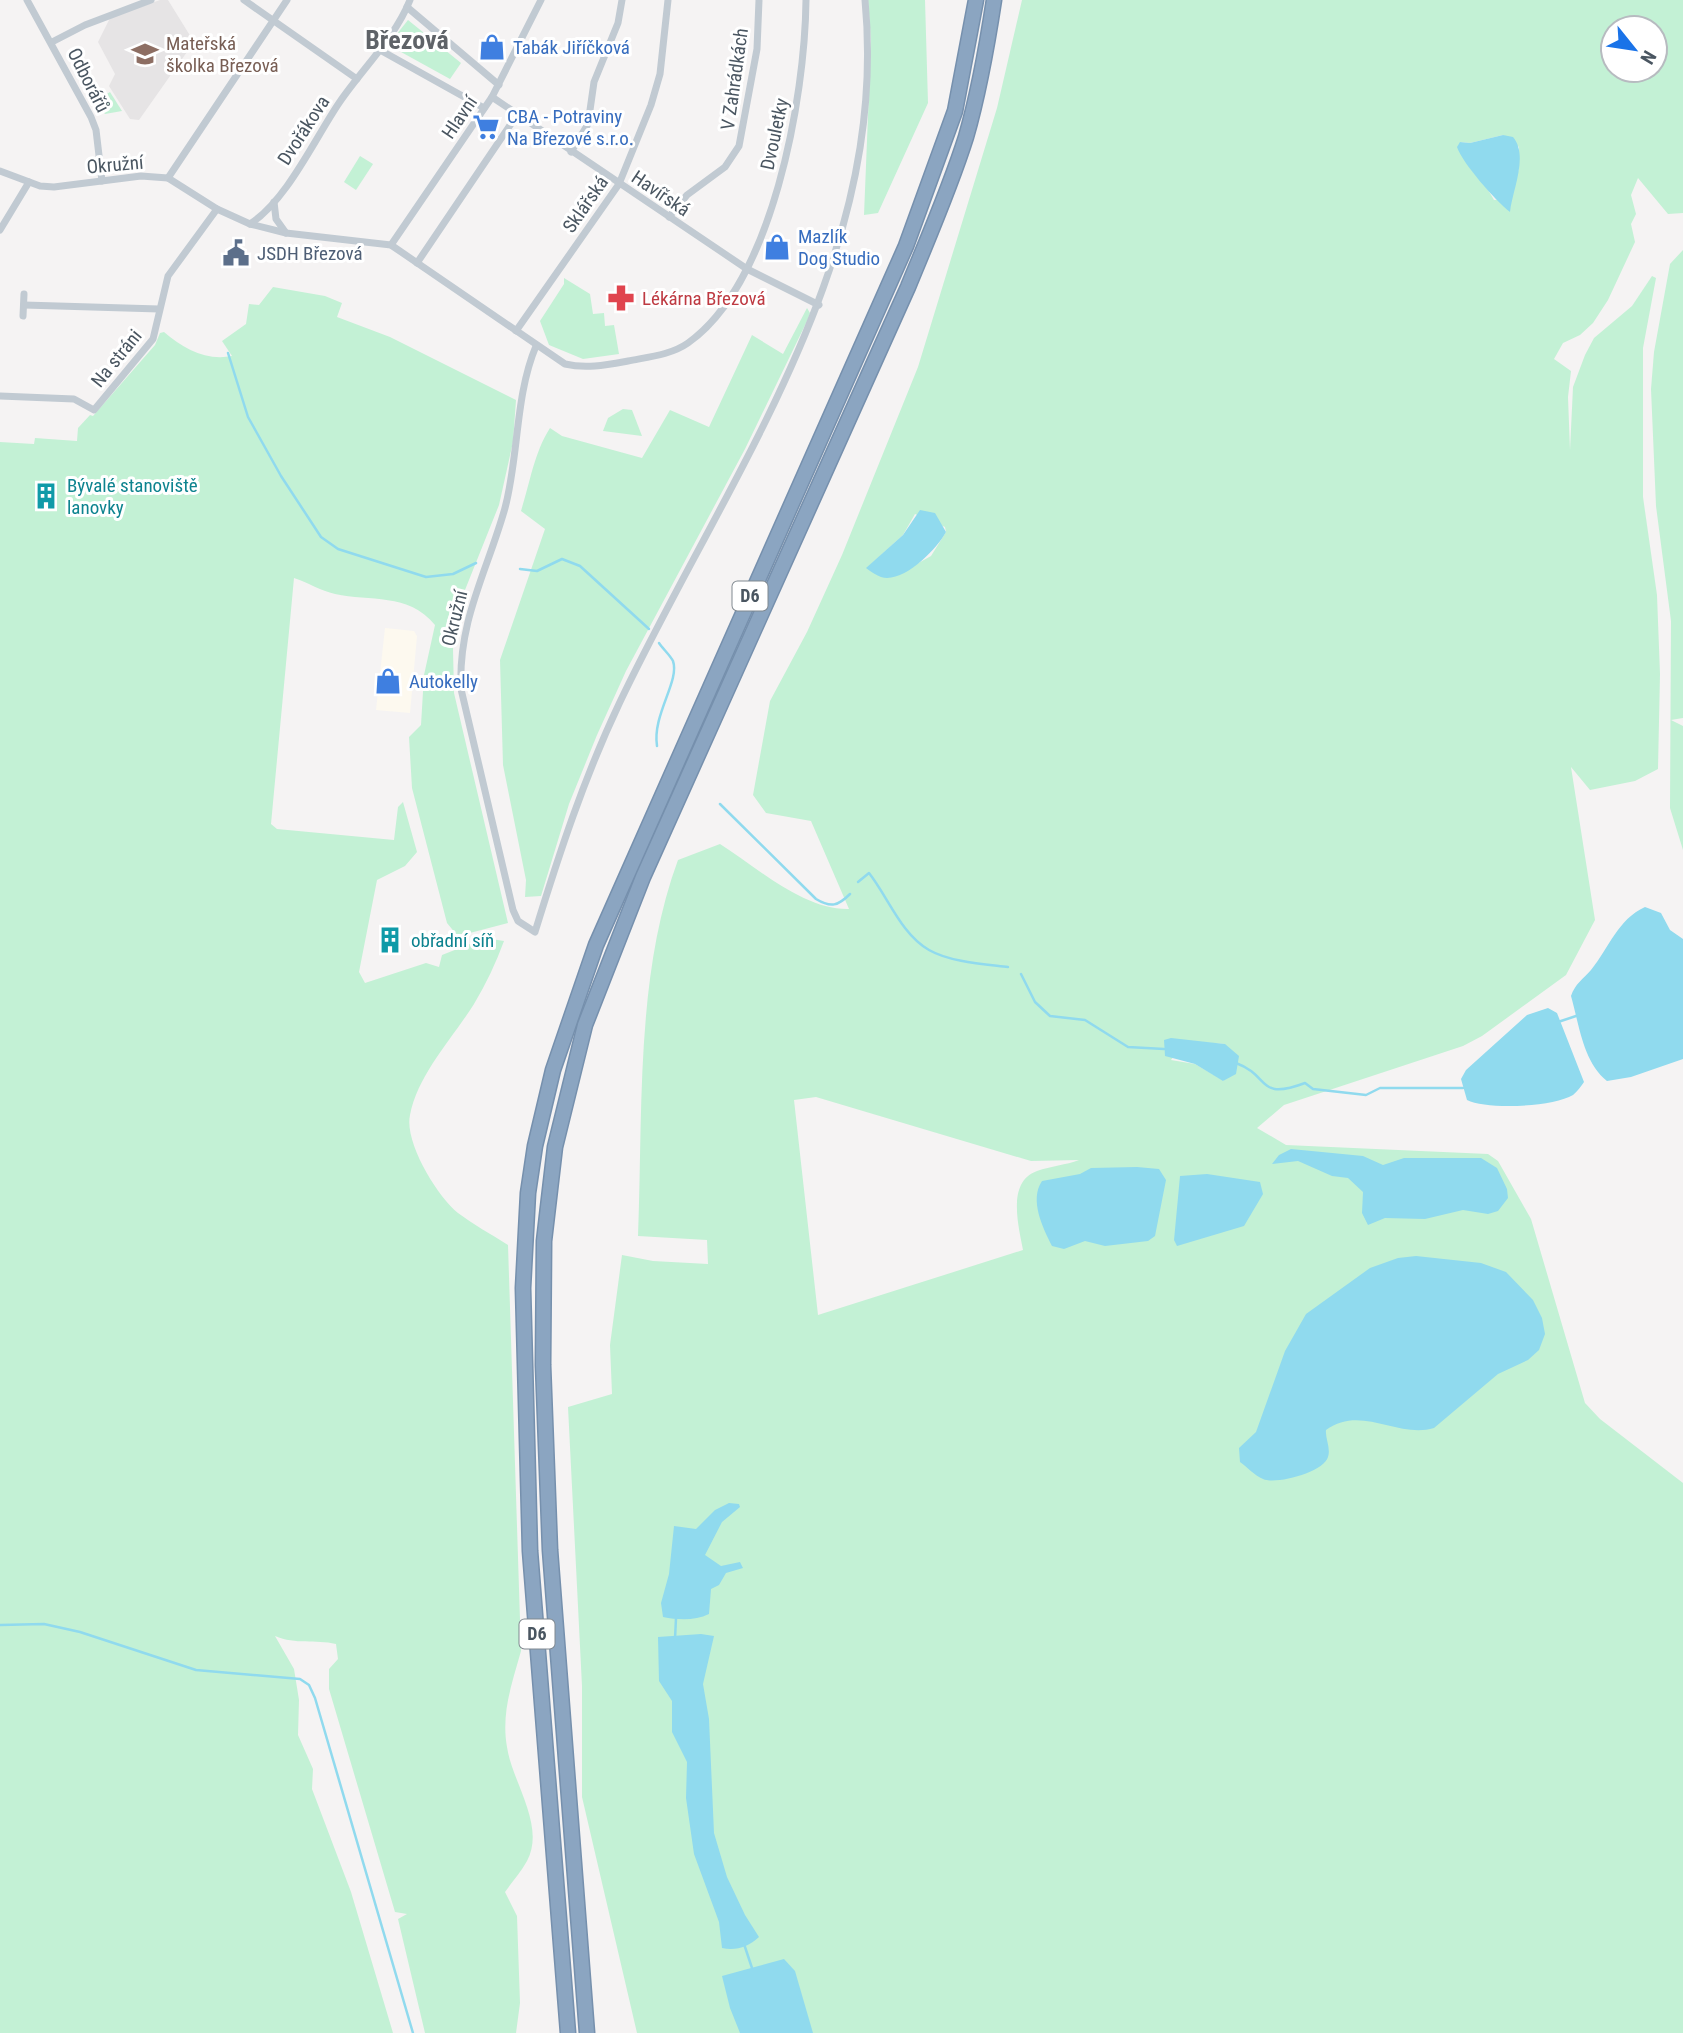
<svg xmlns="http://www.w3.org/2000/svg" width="1683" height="2033" font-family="'Roboto Condensed',sans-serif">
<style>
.commercial{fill:#fdf9ef}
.education{fill:#e6e4e5}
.green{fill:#c3f1d5;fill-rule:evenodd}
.water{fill:#90daee}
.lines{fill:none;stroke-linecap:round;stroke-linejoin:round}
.stream{stroke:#90daee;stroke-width:2.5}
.highway-casing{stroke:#7690ad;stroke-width:17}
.street{stroke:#c1cad2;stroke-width:7}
.highway{stroke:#8ba5c1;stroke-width:14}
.labels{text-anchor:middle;stroke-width:6;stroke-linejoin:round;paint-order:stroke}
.shield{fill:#fff;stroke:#808990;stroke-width:2}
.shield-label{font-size:18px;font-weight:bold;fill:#4a5661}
.education-label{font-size:19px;fill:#785e54;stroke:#fff;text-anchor:start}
.shop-label{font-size:19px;fill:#366cbe;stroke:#fff;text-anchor:start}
.street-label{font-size:19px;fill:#4a5661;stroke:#fff}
.service-label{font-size:19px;fill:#4e5e75;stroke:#fff;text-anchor:start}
.health-label{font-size:19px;fill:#be3a42;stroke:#fff;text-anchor:start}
.culture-label{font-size:19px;fill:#0d838f;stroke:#fff;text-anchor:start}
.district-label{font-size:26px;font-weight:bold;fill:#5f6368;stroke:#fff}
</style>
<rect width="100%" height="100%" fill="#f5f3f3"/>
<path class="commercial" d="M385 628 414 631 417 636 410 713 376 710Z"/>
<path class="education" d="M160 0H168L194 42 139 120 130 119 109 86 115 74 98 42 110 18Z"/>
<g class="green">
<path d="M868 0H925L928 103 878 213 864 215 871 41Z"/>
<path d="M1022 0H1683V213L1668 214 1638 178 1631 195 1636 214 1631 224 1635 242 1608 300 1593 323 1580 335 1563 343 1554 359 1571 371 1568 397 1570 450 1573 387 1585 355 1594 338 1632 306 1652 276 1656 278 1643 348V497L1657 595 1660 674 1658 769 1635 781 1590 790 1571 767 1595 920 1566 975 1482 1036 1463 1046 1284 1105 1257 1128 1286 1145 1488 1154 1498 1161 1531 1219 1585 1403 1600 1419 1683 1483V2033H637L582 1797V1686L568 1407 612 1394 610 1345 622 1255 653 1261 708 1264 707 1240 638 1236C643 1114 635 976 678 860L720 844C758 868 803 910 849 909L811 821 766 813 753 795 770 701 807 632 842 555 918 367 997 108ZM1613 28H1655V70H1613ZM1503 135 1519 147V168L1511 199 1494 200C1481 175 1465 172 1460 142L1470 143ZM915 514 945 527 946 532 931 556 897 575 870 565 903 535ZM1185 1041 1225 1044 1224 1081 1195 1064 1171 1060ZM816 1097 1031 1161 1079 1160C1066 1165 1051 1166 1037 1171 1006 1182 1019 1227 1023 1250L818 1315 794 1100Z"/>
<path d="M408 20 461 63 450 79 392 47 389 44Z"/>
<path d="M110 92 122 111 105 114 95 101Z"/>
<path d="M360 156 373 164 356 190 344 182Z"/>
<path d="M1683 250V718L1671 720 1683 726V850L1670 808 1671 621 1656 506 1651 389 1654 352 1670 264Z"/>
<path d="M564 278 590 294 593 314 604 313 605 326 614 325 619 354 583 359 549 345 540 321 564 284Z"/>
<path d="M273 287 325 296 342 303 337 317 390 337 516 400 513 442 499 505 461 600 453 649 454 693 508 923 466 934H456L447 923 412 788 409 737 421 725 424 675 435 625C408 592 370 602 335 594 321 591 307 582 294 578L271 824 277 829 394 840 398 807 403 802 417 852 405 866 377 880 359 972 365 983 426 963 439 967 442 955 485 938 504 941C496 963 486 984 474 1004 452 1039 418 1074 410 1115 404 1142 437 1196 458 1213 474 1225 491 1234 508 1245L521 1651C512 1683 501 1713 507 1747 512 1782 546 1826 527 1861 521 1872 512 1882 505 1892L517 1916 520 2003 516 2033H425L398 1919 407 1914 395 1912 329 1689V1669L338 1659 336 1644C315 1639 296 1645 275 1636L294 1669 299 1700 298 1735 313 1769 312 1789 351 1892 393 2033H0V442L34 444 35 438 77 441 78 428 90 415 93 416 155 345 160 333 164 332C184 349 206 361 232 356L222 341 246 324 249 304 259 305Z"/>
<path d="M807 308 810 313 808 319 745 449 626 671 597 735 569 804 541 896 525 897 526 880 503 765 500 660 545 529 521 511C530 483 534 453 550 428L562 436 642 458 670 410 709 427 752 335 783 354Z"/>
<path d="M623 409 632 410 642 436 603 431 608 418Z"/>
</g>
<g class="water">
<path d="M1503 135 1513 137C1529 156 1512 191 1510 212 1495 200 1463 164 1457 147L1460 142 1470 143Z"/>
<path d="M920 510 935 513 946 532C937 549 903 584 881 577 876 575 870 571 866 568L903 535Z"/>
<path d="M1645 907 1661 913 1670 930 1683 939V1059L1631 1077 1607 1081C1583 1062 1579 1024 1571 996 1575 984 1583 979 1591 970 1609 948 1618 919 1645 907Z"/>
<path d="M1548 1008 1557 1013 1584 1082C1581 1086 1578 1091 1573 1095 1553 1107 1487 1110 1467 1100L1461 1079 1466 1070 1527 1015Z"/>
<path d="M1171 1038 1225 1044 1239 1056 1236 1074 1223 1081 1195 1064 1165 1056 1164 1040Z"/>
<path d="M1291 1149 1363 1156 1383 1165 1404 1158H1481L1497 1168 1507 1189 1508 1198 1498 1211 1488 1214 1463 1210 1425 1219 1385 1218 1368 1225 1362 1213 1363 1192 1348 1178 1332 1176 1298 1161 1272 1164 1279 1155Z"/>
<path d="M1137 1167 1159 1169 1166 1180 1155 1236 1148 1241 1105 1246 1085 1241 1064 1249 1052 1246C1043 1228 1029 1200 1042 1181L1080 1174 1091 1168Z"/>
<path d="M1207 1174 1260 1182 1263 1194 1244 1226 1177 1246 1174 1240 1180 1176Z"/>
<path d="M1416 1256 1481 1263 1506 1272 1533 1300 1542 1318 1545 1334 1539 1350 1528 1360 1498 1374 1434 1428C1398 1439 1361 1404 1326 1430 1325 1438 1331 1448 1328 1457 1324 1472 1276 1485 1263 1479 1255 1476 1247 1467 1240 1462L1239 1448 1256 1432 1285 1351 1306 1314 1370 1268 1398 1258Z"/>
<path d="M729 1503 739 1504 740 1507 722 1522 705 1555 721 1566 740 1562 743 1568 726 1573 719 1585 711 1589 709 1614C695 1621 678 1620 663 1617L661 1603 669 1574 674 1526 696 1529 715 1510Z"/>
<path d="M701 1634 714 1636 703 1684 709 1719 714 1833 727 1877 745 1915 759 1937C748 1947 736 1951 722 1948L719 1922 694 1854 686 1798 687 1762 672 1732V1701L659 1681 658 1637Z"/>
<path d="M784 1959 795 1971 813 2033H740L730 2008 722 1976Z"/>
</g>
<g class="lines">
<g class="stream">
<path d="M228 353 248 417 281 476 321 537 338 549 426 577 453 574 476 563"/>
<path d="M520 569 537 571 562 559 580 566 649 629"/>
<path d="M657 746C652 715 680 681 673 661 670 655 663 649 659 643"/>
<path d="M720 804 816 899C831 908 838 906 850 894"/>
<path d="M858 882 869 873C888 897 901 934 929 950 950 962 983 964 1008 967"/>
<path d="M1021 974 1035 1002 1050 1016 1085 1020 1128 1047 1164 1049"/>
<path d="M1558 1022 1579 1015"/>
<path d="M1236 1063C1271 1076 1257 1101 1305 1083L1313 1089 1366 1095 1380 1088H1463"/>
<path d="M0 1625 44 1624 80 1632 196 1670 300 1679 309 1685 315 1698 413 2033"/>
<path d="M675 1639 676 1618"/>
<path d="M744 1944 752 1968"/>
</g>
<g class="highway-casing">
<g id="highway">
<path d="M568 2033 530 1551 523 1288 528 1193 535 1146 553 1070 596 945 906 246 955 111 976 0"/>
<path d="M587 2033 550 1550 543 1365 544 1241 555 1147 585 1025 643 877 908 287C928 238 950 188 966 137 979 92 987 46 994 0"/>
</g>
</g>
<g class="street">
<path d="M27 0 91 117 96 130 102 181"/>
<path d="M244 0 357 79"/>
<path d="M407 7 499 85"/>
<path d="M52 42 85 25 151 0"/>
<path d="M380 50 484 108"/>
<path d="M492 97 747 269 819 305"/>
<path d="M571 152 588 124 594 82 618 23 622 0"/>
<path d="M0 171 40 186 54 187 141 176 168 178 217 209 250 224 286 233 391 245 565 364C586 369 606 365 628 361 648 357 671 355 688 343 773 283 805 97 806 0"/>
<path d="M168 178 287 0"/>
<path d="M274 202 276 219 286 233"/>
<path d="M669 217 687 195 725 167 739 146 757 49 759 0"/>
<path d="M250 224C287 200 314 140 339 103 362 69 395 38 410 0"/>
<path d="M0 230 29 182"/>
<path d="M391 245 492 97 541 0"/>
<path d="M417 263 517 115"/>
<path d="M24 305 159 309"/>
<path d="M23 316 24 294"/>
<path d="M516 331 619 184 651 105 660 74 668 0"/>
<path d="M536 346C515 396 519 455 505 508 487 572 458 620 461 689L513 910 518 921 535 932C559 854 584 778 619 704 726 478 890 263 865 0"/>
<path d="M0 396 74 399 94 410 153 339 168 276 217 209"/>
</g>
<use href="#highway" class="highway"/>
</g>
<defs>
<g id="shop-bare" transform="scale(2.1)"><path d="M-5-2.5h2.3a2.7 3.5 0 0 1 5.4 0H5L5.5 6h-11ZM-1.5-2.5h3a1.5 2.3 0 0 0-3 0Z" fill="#3f7fe0" stroke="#fff" stroke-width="2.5" paint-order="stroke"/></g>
<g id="school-bare" transform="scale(2.1)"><path d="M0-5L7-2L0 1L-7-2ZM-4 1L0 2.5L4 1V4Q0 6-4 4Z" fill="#8d6e63" stroke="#fff" stroke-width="2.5" paint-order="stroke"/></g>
<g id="supermarket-bare" transform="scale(2.1)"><path d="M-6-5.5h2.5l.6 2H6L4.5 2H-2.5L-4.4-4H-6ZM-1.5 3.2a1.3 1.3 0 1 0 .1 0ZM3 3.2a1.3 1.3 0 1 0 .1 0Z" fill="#3f7fe0" stroke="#fff" stroke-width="2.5" paint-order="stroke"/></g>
<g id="civic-bare" transform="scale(2.1)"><path d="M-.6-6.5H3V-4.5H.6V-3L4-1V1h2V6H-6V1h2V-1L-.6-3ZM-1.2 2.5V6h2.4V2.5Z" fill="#5c6f8a" stroke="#fff" stroke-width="2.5" paint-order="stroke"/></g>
<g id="pharmacy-bare" transform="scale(2.1)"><path d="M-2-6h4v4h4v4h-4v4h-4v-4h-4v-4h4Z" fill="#e0444e" stroke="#fff" stroke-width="2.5" paint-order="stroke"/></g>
<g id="building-bare" transform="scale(2.1)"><path d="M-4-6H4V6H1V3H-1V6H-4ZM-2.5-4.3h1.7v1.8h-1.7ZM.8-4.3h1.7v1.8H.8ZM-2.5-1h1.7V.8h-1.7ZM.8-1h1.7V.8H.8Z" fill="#0f9aa8" stroke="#fff" stroke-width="2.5" paint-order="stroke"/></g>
</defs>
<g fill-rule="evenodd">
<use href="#shop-bare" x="492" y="47"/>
<use href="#school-bare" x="145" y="54"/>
<use href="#supermarket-bare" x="486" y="127"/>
<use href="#shop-bare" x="777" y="247"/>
<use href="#civic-bare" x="236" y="253"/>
<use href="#pharmacy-bare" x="621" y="298"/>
<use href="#building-bare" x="46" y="496"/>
<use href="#shop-bare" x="388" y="681"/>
<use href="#building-bare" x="390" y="940"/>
</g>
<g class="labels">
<g class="shield">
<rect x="732.5" y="581.5" width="35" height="29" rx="5"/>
<rect x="519.5" y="1619.5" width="35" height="29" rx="5"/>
</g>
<g class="shield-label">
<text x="750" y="602">D6</text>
<text x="537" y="1640">D6</text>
</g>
<g class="education-label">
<text x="166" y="50">Mateřská<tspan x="166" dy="22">školka Březová</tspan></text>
</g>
<g class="shop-label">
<text x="513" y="54">Tabák Jiříčková</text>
<text x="507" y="123">CBA - Potraviny<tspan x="507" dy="22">Na Březové s.r.o.</tspan></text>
<text x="798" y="243">Mazlík<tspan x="798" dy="22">Dog Studio</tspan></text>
<text x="409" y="688">Autokelly</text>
</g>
<g class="street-label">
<text transform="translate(734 79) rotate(-82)" y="7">V Zahrádkách</text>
<text transform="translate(89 80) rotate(63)" y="7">Odborářů</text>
<text transform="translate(459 117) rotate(-56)" y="7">Hlavní</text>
<text transform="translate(303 130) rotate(-57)" y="7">Dvořákova</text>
<text transform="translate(774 134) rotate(-78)" y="7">Dvouletky</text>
<text transform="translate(115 164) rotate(-5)" y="7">Okružní</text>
<text transform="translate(661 193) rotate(34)" y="7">Havířská</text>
<text transform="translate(585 204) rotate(-55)" y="7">Sklářská</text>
<text transform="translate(116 358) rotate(-51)" y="7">Na stráni</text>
<text transform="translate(454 618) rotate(-76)" y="7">Okružní</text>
</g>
<g class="service-label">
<text x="257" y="260">JSDH Březová</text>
</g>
<g class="health-label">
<text x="642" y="305">Lékárna Březová</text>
</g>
<g class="culture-label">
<text x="67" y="492">Bývalé stanoviště<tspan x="67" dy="22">lanovky</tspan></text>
<text x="411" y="947">obřadní síň</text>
</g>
<g class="district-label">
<text x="407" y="49">Březová</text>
</g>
</g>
<g transform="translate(1634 49) rotate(120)"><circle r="33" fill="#ffffff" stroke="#b7bbc0" stroke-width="2"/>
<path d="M0-5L12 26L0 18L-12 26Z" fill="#1a73e8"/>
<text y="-10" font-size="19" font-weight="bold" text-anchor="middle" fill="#4a5661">N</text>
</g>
</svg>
